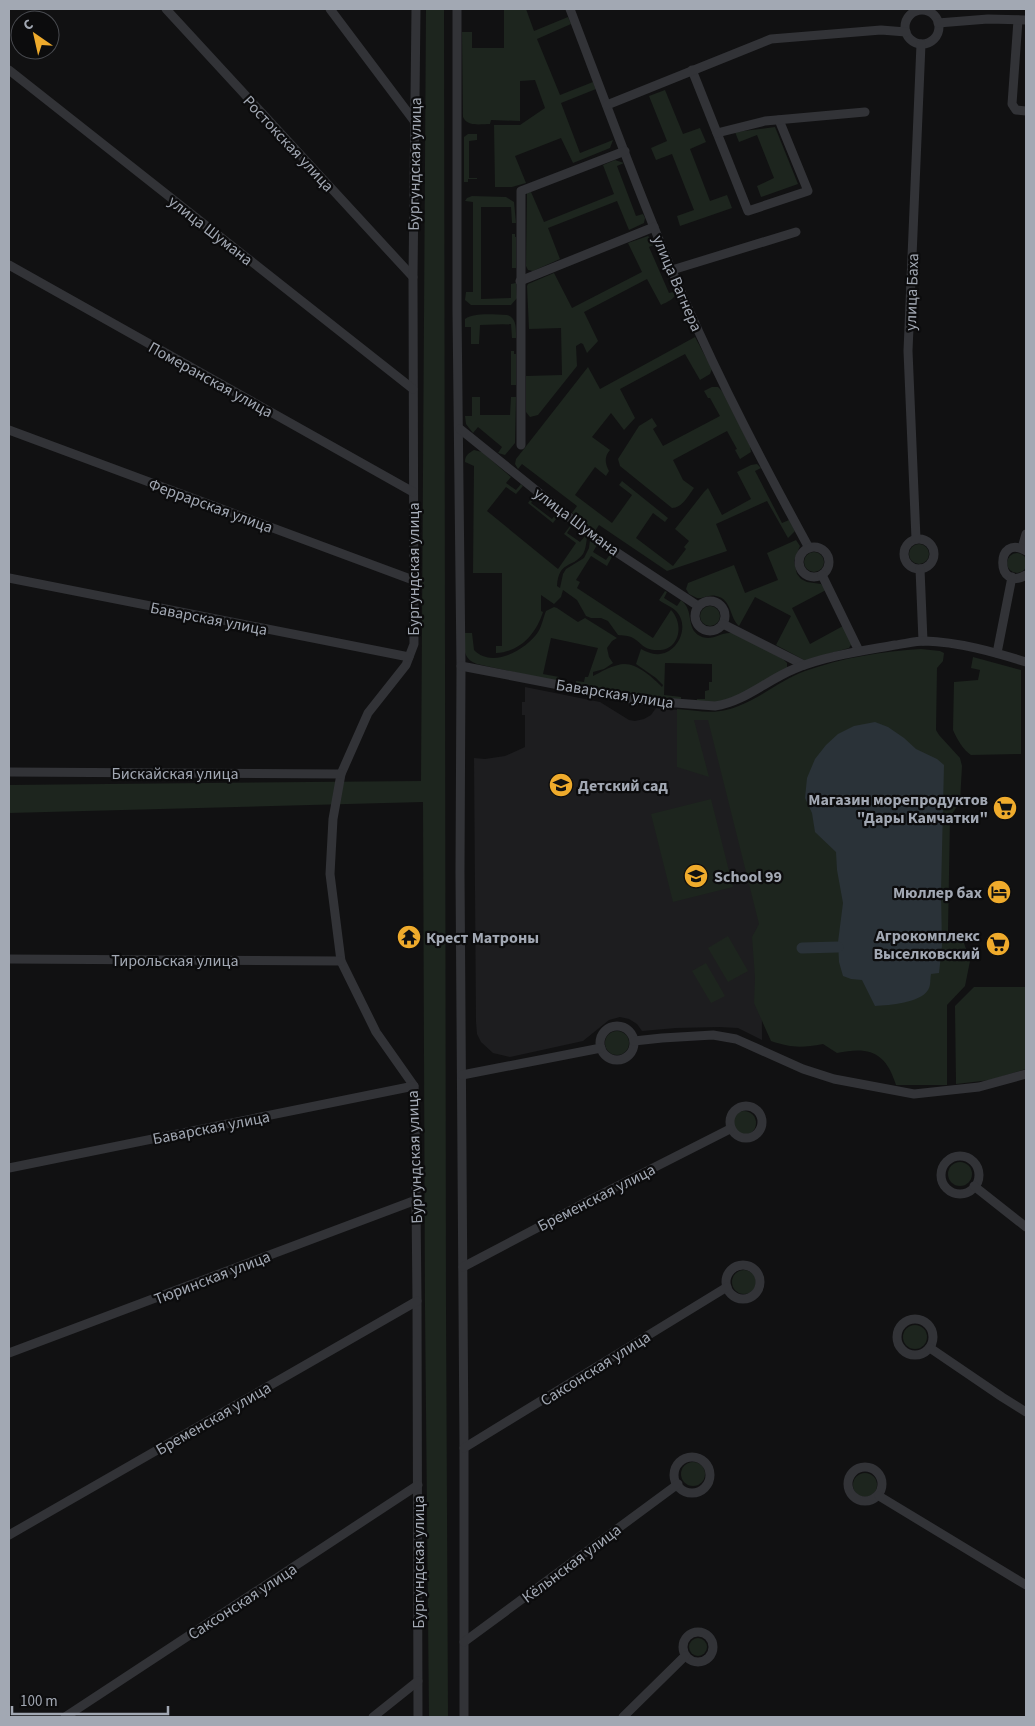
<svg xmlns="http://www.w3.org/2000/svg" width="1035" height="1726" font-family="'Source Sans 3',sans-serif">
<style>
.built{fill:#1d1d1f}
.green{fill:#1d251e}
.water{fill:#2a3238}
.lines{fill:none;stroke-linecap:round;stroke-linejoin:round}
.canal{stroke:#2a3238;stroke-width:11}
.minor{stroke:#323337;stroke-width:9}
.labels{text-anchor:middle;stroke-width:4.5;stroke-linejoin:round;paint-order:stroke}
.street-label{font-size:16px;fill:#a2a8b3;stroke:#0c0c0d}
.poi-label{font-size:16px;font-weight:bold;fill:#a2a8b3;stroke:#0c0c0d;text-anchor:start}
</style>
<rect width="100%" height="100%" fill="#111112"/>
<path class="built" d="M525 687 600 702 629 720 635 721 644 719 651 715 656 708 715 713 729 711 761 696 762 1040 738 1028 719 1027 676 1028 642 1031 637 1024 629 1019 620 1017 609 1020 583 1041 510 1057 493 1053 481 1042 477 1034 476 1022 474 758 485 759 505 756 525 747V715H522V702H525Z"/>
<g class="green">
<path d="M426 9H444L446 1309 448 1717H429L425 1307 423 802 9 813V785L421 781Z"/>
<path d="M504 9H526L534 31 568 17 571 24 537 39 560 95 593 82 596 89 561 103 580 153 613 140 610 148 573 163 561 138 515 156 526 183 512 187H495L494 125H520L545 108 535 80 520 81V121L491 120 490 124C481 124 467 127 463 117L462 32H472V48H504Z"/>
<path d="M665 90 683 134 700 128 706 142 690 149 710 201 727 195 732 208 680 226 677 216 694 210 672 154 656 160 651 148 667 141 649 96Z"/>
<path d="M775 127 798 184 761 197 757 186 774 178 757 135 739 142 735 132Z"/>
<path d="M468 134H477V140L469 141V178H477V179H468V182H464V137Z"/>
<path d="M615 160 624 163 617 166 636 216 643 214 645 218 644 223 629 230 617 201 548 228 560 259 533 271 528 270 526 266 527 193 531 192 544 222 614 194 603 165Z"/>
<path d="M472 196 506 197 514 202 516 223H512L511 207H481V299L511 298V284L516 283 517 298 511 305H471L465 300 466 292H473V202L465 201 467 198Z"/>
<path d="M512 234H515V237H516V268H512Z"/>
<path d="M648 236 656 244 649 247 669 293 676 291C676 299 667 302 661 305L647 279 584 312 598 341 587 353 583 344 581 343 576 346 577 366 538 415 530 417 526 412V376L562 375 561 328 529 329 527 286 528 284 554 273 572 308 642 272 628 243Z"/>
<path d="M507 315C517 318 516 329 516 338H512L511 324 480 325 479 344H471V327H465V319C476 312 494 315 507 315Z"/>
<path d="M695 337 712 369 710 374 700 380 685 354 620 389 635 418 624 430 611 413 592 437 610 450C604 457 605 463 609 471L606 476 595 467 575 495 612 523 632 495 619 485 622 481 668 518 665 522 653 513 636 538 673 566 686 549 684 547 689 541 675 529 704 492 708 488 722 515 751 499 737 472 751 465 757 464 761 468 755 471 782 523 789 520 795 531 788 538 767 501 716 524 727 551 667 571 599 525 595 531 572 513 577 506 522 464 518 469 515 464 516 459 588 367 600 389Z"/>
<path d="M511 351H514V354H516V385H511Z"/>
<path d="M712 387H718L722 391 750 446 751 452 740 459 735 450 737 449 727 431 673 460 683 480 694 488C688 496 682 508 672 508L620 466 618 459 639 426 652 418 657 426 653 429 663 446 720 416 710 398H708L704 391Z"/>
<path d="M472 397H480V415H510L511 397H516L515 443 505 455 498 453 502 447 478 427 473 433 466 424 465 416H472Z"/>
<path d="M474 450 482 452 511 477 506 483 516 490 521 484 523 486 516 494 506 487 487 511 558 569 576 543 564 534 570 526 571 527 567 533 580 542 585 536 587 538C586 543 586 549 583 554 572 569 559 560 557 586L560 588 563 574 566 569 584 558 589 548 590 540 597 545 593 552 606 560 611 553 613 555 607 566 591 556 576 580 580 582 577 588 653 638 671 610C685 625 679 651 657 650 643 650 642 643 633 638 628 635 623 636 618 635L608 621 601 618H591L586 616 577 600 563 590 561 597 554 604 541 595V611L543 612C536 634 520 652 496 653V646H502V573H473L474 466 465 462C465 455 469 453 474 450Z"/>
<path d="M534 495 536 497 531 503 552 519 557 513 559 515 553 523 528 503Z"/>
<path d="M796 540 800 546 794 561 797 574 801 579 807 582 821 584 826 590 792 608 810 644 843 626 852 643 849 648 807 660H804L776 645 791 616 755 597 739 626C729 617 732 599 716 596 709 594 703 599 697 598L689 594 686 589 688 583 734 565 745 593 778 580 767 553Z"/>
<circle cx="919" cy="554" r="10"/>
<circle cx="814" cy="562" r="10"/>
<circle cx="1017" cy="563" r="10"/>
<path d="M665 591 667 592 664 598 677 606 681 600C695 611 685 628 700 636 712 642 720 632 731 633 740 634 773 654 783 659L787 663V668L744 693 719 702H697V699H705V691L709 690V682H712V664L665 663 664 695 681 697V700L576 686V681L584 682 585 677H588L598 648 551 638 543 674 559 677V682L477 664C462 659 464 647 464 633H472L474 650C492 669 526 650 538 632 542 626 543 618 546 611L554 607 557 608 578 622 585 618 617 638 612 641 607 648 609 657 613 663 604 669 593 672V676C601 672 609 667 618 665 634 660 652 677 662 687L663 685 656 678 636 664 641 649C647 652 653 655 660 654 679 652 690 625 676 611 671 606 664 604 659 600Z"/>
<circle cx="710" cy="616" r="10"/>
<path d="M921 649 940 651 944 653 943 661 937 668 936 730 939 735 960 758 962 766 960 802 950 817 948 931 963 940 970 961 965 986 947 1005V1085H896C886 1052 869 1046 837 1053L823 1044C801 1048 792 1048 771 1041L754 1003 755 978 752 937 759 924 708 720H694L709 777 677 767V709C692 710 711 714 726 710 755 703 778 681 805 671 842 658 883 651 921 649Z"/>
<path d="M973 657 1021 670V754L971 755C963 750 957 739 953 730L954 682 978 680 980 670 971 668Z"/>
<path d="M711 799 733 887 673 902 651 814Z"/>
<path d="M728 936 748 971 728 982 708 948Z"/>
<path d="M706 963 725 996 711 1003 692 971Z"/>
<path d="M974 987H1026V1069L990 1080 956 1084 955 1006Z"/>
<circle cx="617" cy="1043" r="12"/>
<circle cx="744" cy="1123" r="12"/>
<circle cx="960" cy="1174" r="12"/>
<circle cx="744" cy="1282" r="12"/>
<circle cx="915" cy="1337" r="12"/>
<circle cx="693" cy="1474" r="12"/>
<circle cx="865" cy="1485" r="12"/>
<circle cx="698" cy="1647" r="9"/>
</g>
<path class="water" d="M875 722 888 727 904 738 916 749 937 759 944 765 941 892 942 946 939 973 931 974C930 979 931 986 928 990 920 1003 890 1005 875 1006L862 980 851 979 843 976 839 962 838 942 843 903 837 870 836 852 815 832 812 813 805 798 807 778 815 759 826 745 838 734 854 726Z"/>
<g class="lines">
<path class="canal" d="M802 948 838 947"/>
<g class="minor">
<path d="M166 9 413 277"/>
<path d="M330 9 415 122"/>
<path d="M416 9 413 277 414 644 406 665 368 713 341 774 333 819 330 874 341 961 376 1032 414 1086 415 1104 417 1301 418 1717"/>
<path d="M457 9V311L461 666 460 872 464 1448V1717"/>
<path d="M570 9C607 106 643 205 685 301 722 386 765 467 809 548"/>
<circle cx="922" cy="27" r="17"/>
<path d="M1018 20 1012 104 1016 110 1026 111"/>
<path d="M938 23 988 19 1026 20"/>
<path d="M9 70 413 389"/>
<path d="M692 70 748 211 808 191 779 120"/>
<path d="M607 105 771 39 881 30 906 32"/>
<path d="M717 133 765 121 865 112"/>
<path d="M9 265 413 492"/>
<path d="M672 270 796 232"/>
<path d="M520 281 654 227"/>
<path d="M460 429 595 538 698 606"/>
<path d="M9 430 413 580"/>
<path d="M521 445V191L625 151"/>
<circle cx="919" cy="554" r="15"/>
<path d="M916 539 908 351 921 44"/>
<circle cx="814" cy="562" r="15"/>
<path d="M1022 548 1026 534"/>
<path d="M1026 551C995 532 995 593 1026 575"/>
<path d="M920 569 923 641"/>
<path d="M822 575 859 651"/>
<path d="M9 578 409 657"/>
<circle cx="710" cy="616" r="15"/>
<path d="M723 624 804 665"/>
<path d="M997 653 1012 577"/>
<path d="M461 666 636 700 715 706C744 702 767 680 794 669 825 656 862 651 895 645 904 644 915 641 925 641 959 642 994 652 1026 662"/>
<path d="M9 772 341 774"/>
<path d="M9 959 341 961"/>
<circle cx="617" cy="1043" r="17"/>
<path d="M634 1041 662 1038 713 1035 736 1039 803 1069 834 1079 914 1094 979 1087 1026 1074"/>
<path d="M462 1075 601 1048"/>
<circle cx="746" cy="1122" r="16"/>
<circle cx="960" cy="1175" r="19"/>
<path d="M9 1168 414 1086"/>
<path d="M974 1186 1026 1227"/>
<circle cx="743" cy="1282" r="17"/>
<path d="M463 1267 592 1199 730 1129"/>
<circle cx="915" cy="1337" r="18"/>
<path d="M930 1348 1002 1397 1026 1412"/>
<path d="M9 1353 416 1200"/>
<path d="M464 1448 727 1287"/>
<circle cx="692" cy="1475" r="18"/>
<circle cx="865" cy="1484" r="17"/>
<path d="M879 1496 1026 1585"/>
<path d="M9 1535 417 1301"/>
<circle cx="698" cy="1647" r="15"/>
<path d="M464 1642 678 1484"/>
<path d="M65 1717 418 1485"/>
<path d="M373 1717 418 1681"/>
<path d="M623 1717 685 1656"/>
</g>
</g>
<defs>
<g id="school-disc" transform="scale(1.25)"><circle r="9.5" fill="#efab2c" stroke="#0c0c0d"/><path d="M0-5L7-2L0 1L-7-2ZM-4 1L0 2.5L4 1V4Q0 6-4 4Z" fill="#111"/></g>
<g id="supermarket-disc" transform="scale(1.25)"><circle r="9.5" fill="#efab2c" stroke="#0c0c0d"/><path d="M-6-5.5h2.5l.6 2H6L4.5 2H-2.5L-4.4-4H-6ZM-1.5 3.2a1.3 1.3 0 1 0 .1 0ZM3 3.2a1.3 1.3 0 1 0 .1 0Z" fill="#111"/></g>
<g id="hotel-disc" transform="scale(1.25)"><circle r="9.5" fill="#efab2c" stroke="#0c0c0d"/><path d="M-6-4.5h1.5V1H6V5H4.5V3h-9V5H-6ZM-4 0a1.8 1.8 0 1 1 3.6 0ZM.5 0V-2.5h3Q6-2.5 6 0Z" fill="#111"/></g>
<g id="temple-disc" transform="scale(1.25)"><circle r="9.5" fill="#efab2c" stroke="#0c0c0d"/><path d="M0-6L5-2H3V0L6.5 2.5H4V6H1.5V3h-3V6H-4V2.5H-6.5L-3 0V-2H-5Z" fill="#111"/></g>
</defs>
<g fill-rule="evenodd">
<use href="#school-disc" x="561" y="785"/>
<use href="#supermarket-disc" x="1005" y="808"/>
<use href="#school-disc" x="696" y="876"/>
<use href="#hotel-disc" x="999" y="892"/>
<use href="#temple-disc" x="409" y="937"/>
<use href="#supermarket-disc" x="998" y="944"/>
</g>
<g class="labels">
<g class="street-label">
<text transform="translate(289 143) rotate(47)" y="6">Ростокская улица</text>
<text transform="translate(414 164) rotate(-89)" y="6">Бургундская улица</text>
<text transform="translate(211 230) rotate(38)" y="6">улица Шумана</text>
<text transform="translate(678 283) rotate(67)" y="6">улица Вагнера</text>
<text transform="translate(911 292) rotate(-88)" y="6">улица Баха</text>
<text transform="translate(211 379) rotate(29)" y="6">Померанская улица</text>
<text transform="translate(211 505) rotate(20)" y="6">Феррарская улица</text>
<text transform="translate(577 521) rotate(37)" y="6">улица Шумана</text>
<text transform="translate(413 569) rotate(-90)" y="6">Бургундская улица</text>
<text transform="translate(209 618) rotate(11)" y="6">Баварская улица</text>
<text transform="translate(615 693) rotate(9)" y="6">Баварская улица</text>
<text x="175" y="779">Бискайская улица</text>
<text x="175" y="966">Тирольская улица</text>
<text transform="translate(211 1127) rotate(-11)" y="6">Баварская улица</text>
<text transform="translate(414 1157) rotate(-92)" y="6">Бургундская улица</text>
<text transform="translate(596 1197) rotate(-27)" y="6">Бременская улица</text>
<text transform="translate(212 1277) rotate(-21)" y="6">Тюринская улица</text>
<text transform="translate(595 1368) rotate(-32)" y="6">Саксонская улица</text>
<text transform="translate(213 1418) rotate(-30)" y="6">Бременская улица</text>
<text transform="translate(418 1562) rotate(-90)" y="6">Бургундская улица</text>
<text transform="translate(571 1563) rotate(-37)" y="6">Кёльнская улица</text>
<text transform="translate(242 1601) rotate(-33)" y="6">Саксонская улица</text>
</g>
<g class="poi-label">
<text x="578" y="791">Детский сад</text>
<text x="988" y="805" text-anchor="end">Магазин морепродуктов<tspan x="988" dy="18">"Дары Камчатки"</tspan></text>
<text x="714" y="882">School 99</text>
<text x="982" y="898" text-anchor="end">Мюллер бах</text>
<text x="980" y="941" text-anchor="end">Агрокомплекс<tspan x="980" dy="18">Выселковский</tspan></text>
<text x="426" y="943">Крест Матроны</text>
</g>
</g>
<rect width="1035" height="1726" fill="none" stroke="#a2a8b3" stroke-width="20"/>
<g transform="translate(35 35) rotate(326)"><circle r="24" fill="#0c0c0d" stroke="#484a4f"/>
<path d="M0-4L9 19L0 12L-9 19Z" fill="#efab2c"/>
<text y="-8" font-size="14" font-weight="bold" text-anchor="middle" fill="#a2a8b3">С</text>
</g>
<path d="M12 1706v8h156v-8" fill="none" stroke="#a2a8b3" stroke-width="2.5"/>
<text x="20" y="1706" font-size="15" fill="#a2a8b3" stroke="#0c0c0d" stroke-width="4" paint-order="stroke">100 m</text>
</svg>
